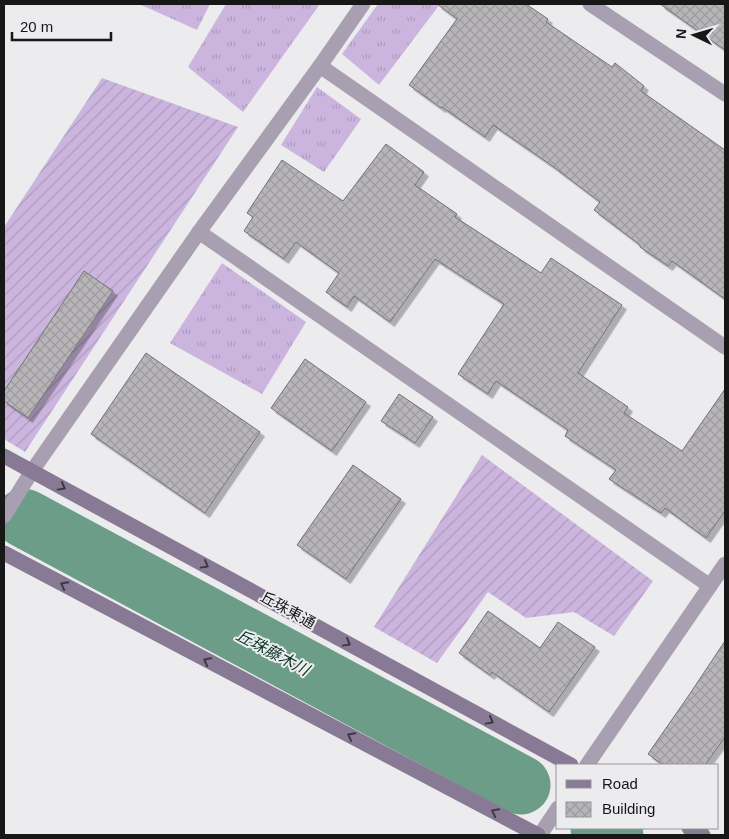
<svg xmlns="http://www.w3.org/2000/svg" width="729" height="839" font-family="Arial,'Noto Sans JP',sans-serif">
<style>
.grass{fill:url(#grass-tufts)}
.garden{fill:url(#garden-furrows)}
.lines{fill:none;stroke-linecap:round;stroke-linejoin:round}
.river{stroke:#6b9d88;stroke-width:59}
.building{fill:url(#building-cross-hatch);stroke:#737174;filter:url(#shadow)}
.street{stroke:#a89fb1;stroke-width:15}
.secondary{stroke:#887994;stroke-width:15}
.oneway{stroke:#3f3943}
.labels{text-anchor:middle;stroke-width:4;stroke-linejoin:round;paint-order:stroke}
.street-label{font-size:15px;fill:#181718;stroke:#ecebee}
.water-label{font-size:16px;font-style:italic;fill:#063425;stroke:#ecebee}
</style>
<defs>
<pattern id="grass-tufts" width="24" height="20" patternUnits="userSpaceOnUse" patternTransform="scale(1.25)"><rect width="24" height="20" fill="#cbb5de"/><path d="M3 7l-1-3M5 7V3M7 7l1-3M15 17l-1-3M17 17v-4M19 17l1-3" fill="none" stroke="#ae9bbe"/></pattern>
<pattern id="garden-furrows" width="10" height="10" patternUnits="userSpaceOnUse" patternTransform="scale(1.25)"><rect width="10" height="10" fill="#cbb5de"/><path d="M-1 1l2-2M0 10L10 0M9 11l2-2" fill="none" stroke="#ae9bbe"/></pattern>
<pattern id="building-cross-hatch" width="8" height="8" patternUnits="userSpaceOnUse" patternTransform="scale(1.25)"><rect width="8" height="8" fill="#b7b5b8"/><path d="M0 0l8 8M0 8l8-8" fill="none" stroke="#9d9b9d"/></pattern>
<filter id="shadow"><feDropShadow dx="4.5" dy="4.5" stdDeviation="0" flood-color="#0004"/></filter>
</defs>
<rect width="100%" height="100%" fill="#ecebee"/>
<g class="grass">
<path d="M139 4H210L197 30Z"/>
<path d="M226 4H320L243 112 188 67Z"/>
<path d="M378 4H440L379 85 342 54Z"/>
<path d="M317 87 361 119 324 172 281 145Z"/>
<path d="M222 263 306 322 262 394 170 343Z"/>
</g>
<g class="garden">
<path d="M102 78 238 127 25 452 4 439V227Z"/>
<path d="M482 455 653 581 614 636 574 612 526 618 488 592 437 663 374 627Z"/>
</g>
<g class="lines">
<g class="river">
<path d="M24 518 521 785"/>
<path d="M600 828 614 835"/>
</g>
</g>
<g class="building">
<path d="M437 4H526L548 19 546 22 612 67 615 63 644 86 641 91 725 150V299L672 261 668 266 640 247V245L594 210 600 202 551 165 493 125 485 137 442 107 441 108 409 85 457 19Z"/>
<path d="M660 4H725V50Z"/>
<path d="M386 144 424 172 415 185 457 214 455 217 541 273 551 258 622 305 578 373 628 407 624 413 682 451 725 389V511L706 538 665 508 661 513 609 479 616 470 565 436 568 430 496 381 488 394 458 374 504 304 435 259 390 322 354 296 347 307 326 292 339 273 296 242 284 259 244 231 253 217 247 213 282 160 343 201Z"/>
<path d="M84 271 113 291 28 418 4 401V391Z"/>
<path d="M146 353 260 432 205 513 91 434Z"/>
<path d="M305 359 366 402 332 451 271 408Z"/>
<path d="M399 394 433 417 415 443 381 421Z"/>
<path d="M353 465 401 499 346 579 297 545Z"/>
<path d="M488 611 540 648 558 622 595 647 549 712 492 672 490 675 459 653Z"/>
<path d="M725 641V737L705 765H663L648 754 687 698Z"/>
</g>
<g class="lines">
<g class="street">
<path d="M590 4 725 94"/>
<path d="M320 66 725 347"/>
<path d="M199 232 710 586"/>
<path d="M4 516 32 471 199 232 320 66 363 4"/>
<path d="M587 765 725 564"/>
<path d="M540 835 558 808"/>
</g>
<g class="secondary">
<path d="M4 456 571 765"/>
<path d="M4 553 538 835"/>
<path d="M689 828 703 835"/>
</g>
</g>
<defs><path id="oneway-chevron" d="M-2-3.5L2.5 0L-2 3.5" fill="none" stroke-width="1.6" stroke-linecap="round" stroke-linejoin="round" transform="scale(1.25)"/></defs>
<g class="oneway">
<use href="#oneway-chevron" transform="translate(62 487) rotate(29)"/>
<use href="#oneway-chevron" transform="translate(205 565) rotate(29)"/>
<use href="#oneway-chevron" transform="translate(64 585) rotate(-152)"/>
<use href="#oneway-chevron" transform="translate(347 643) rotate(29)"/>
<use href="#oneway-chevron" transform="translate(207 661) rotate(-152)"/>
<use href="#oneway-chevron" transform="translate(490 721) rotate(29)"/>
<use href="#oneway-chevron" transform="translate(351 736) rotate(-152)"/>
<use href="#oneway-chevron" transform="translate(495 812) rotate(-152)"/>
</g>
<g class="labels">
<g class="street-label">
<text transform="translate(288 610) rotate(29)" y="5">丘珠東通</text>
</g>
<g class="water-label">
<text transform="translate(273 652) rotate(28)" y="6">丘珠藤木川</text>
</g>
</g>
<rect width="729" height="839" fill="none" stroke="#181718" stroke-width="10"/>
<rect x="556" y="764" width="162" height="65" fill="#ecebee" stroke="#979698"/>
<rect x="566" y="780" width="25" height="8" fill="#887994" stroke="#979698"/>
<text x="602" y="789" font-size="15" fill="#181718">Road</text>
<rect x="566" y="802" width="25" height="15" fill="url(#building-cross-hatch)" stroke="#979698"/>
<text x="602" y="814" font-size="15" fill="#181718">Building</text>
<g transform="translate(694 35) rotate(275)" stroke="#ecebee" stroke-width="4" paint-order="stroke">
<path d="M0-4L9 19L0 12L-9 19Z" fill="#181718"/>
<text y="-8" font-size="14" font-weight="bold" text-anchor="middle" fill="#181718">N</text>
</g>
<path d="M12 32v8h99v-8" fill="none" stroke="#181718" stroke-width="2.5"/>
<text x="20" y="32" font-size="15" fill="#181718" stroke="#ecebee" stroke-width="4" paint-order="stroke">20 m</text>
</svg>
